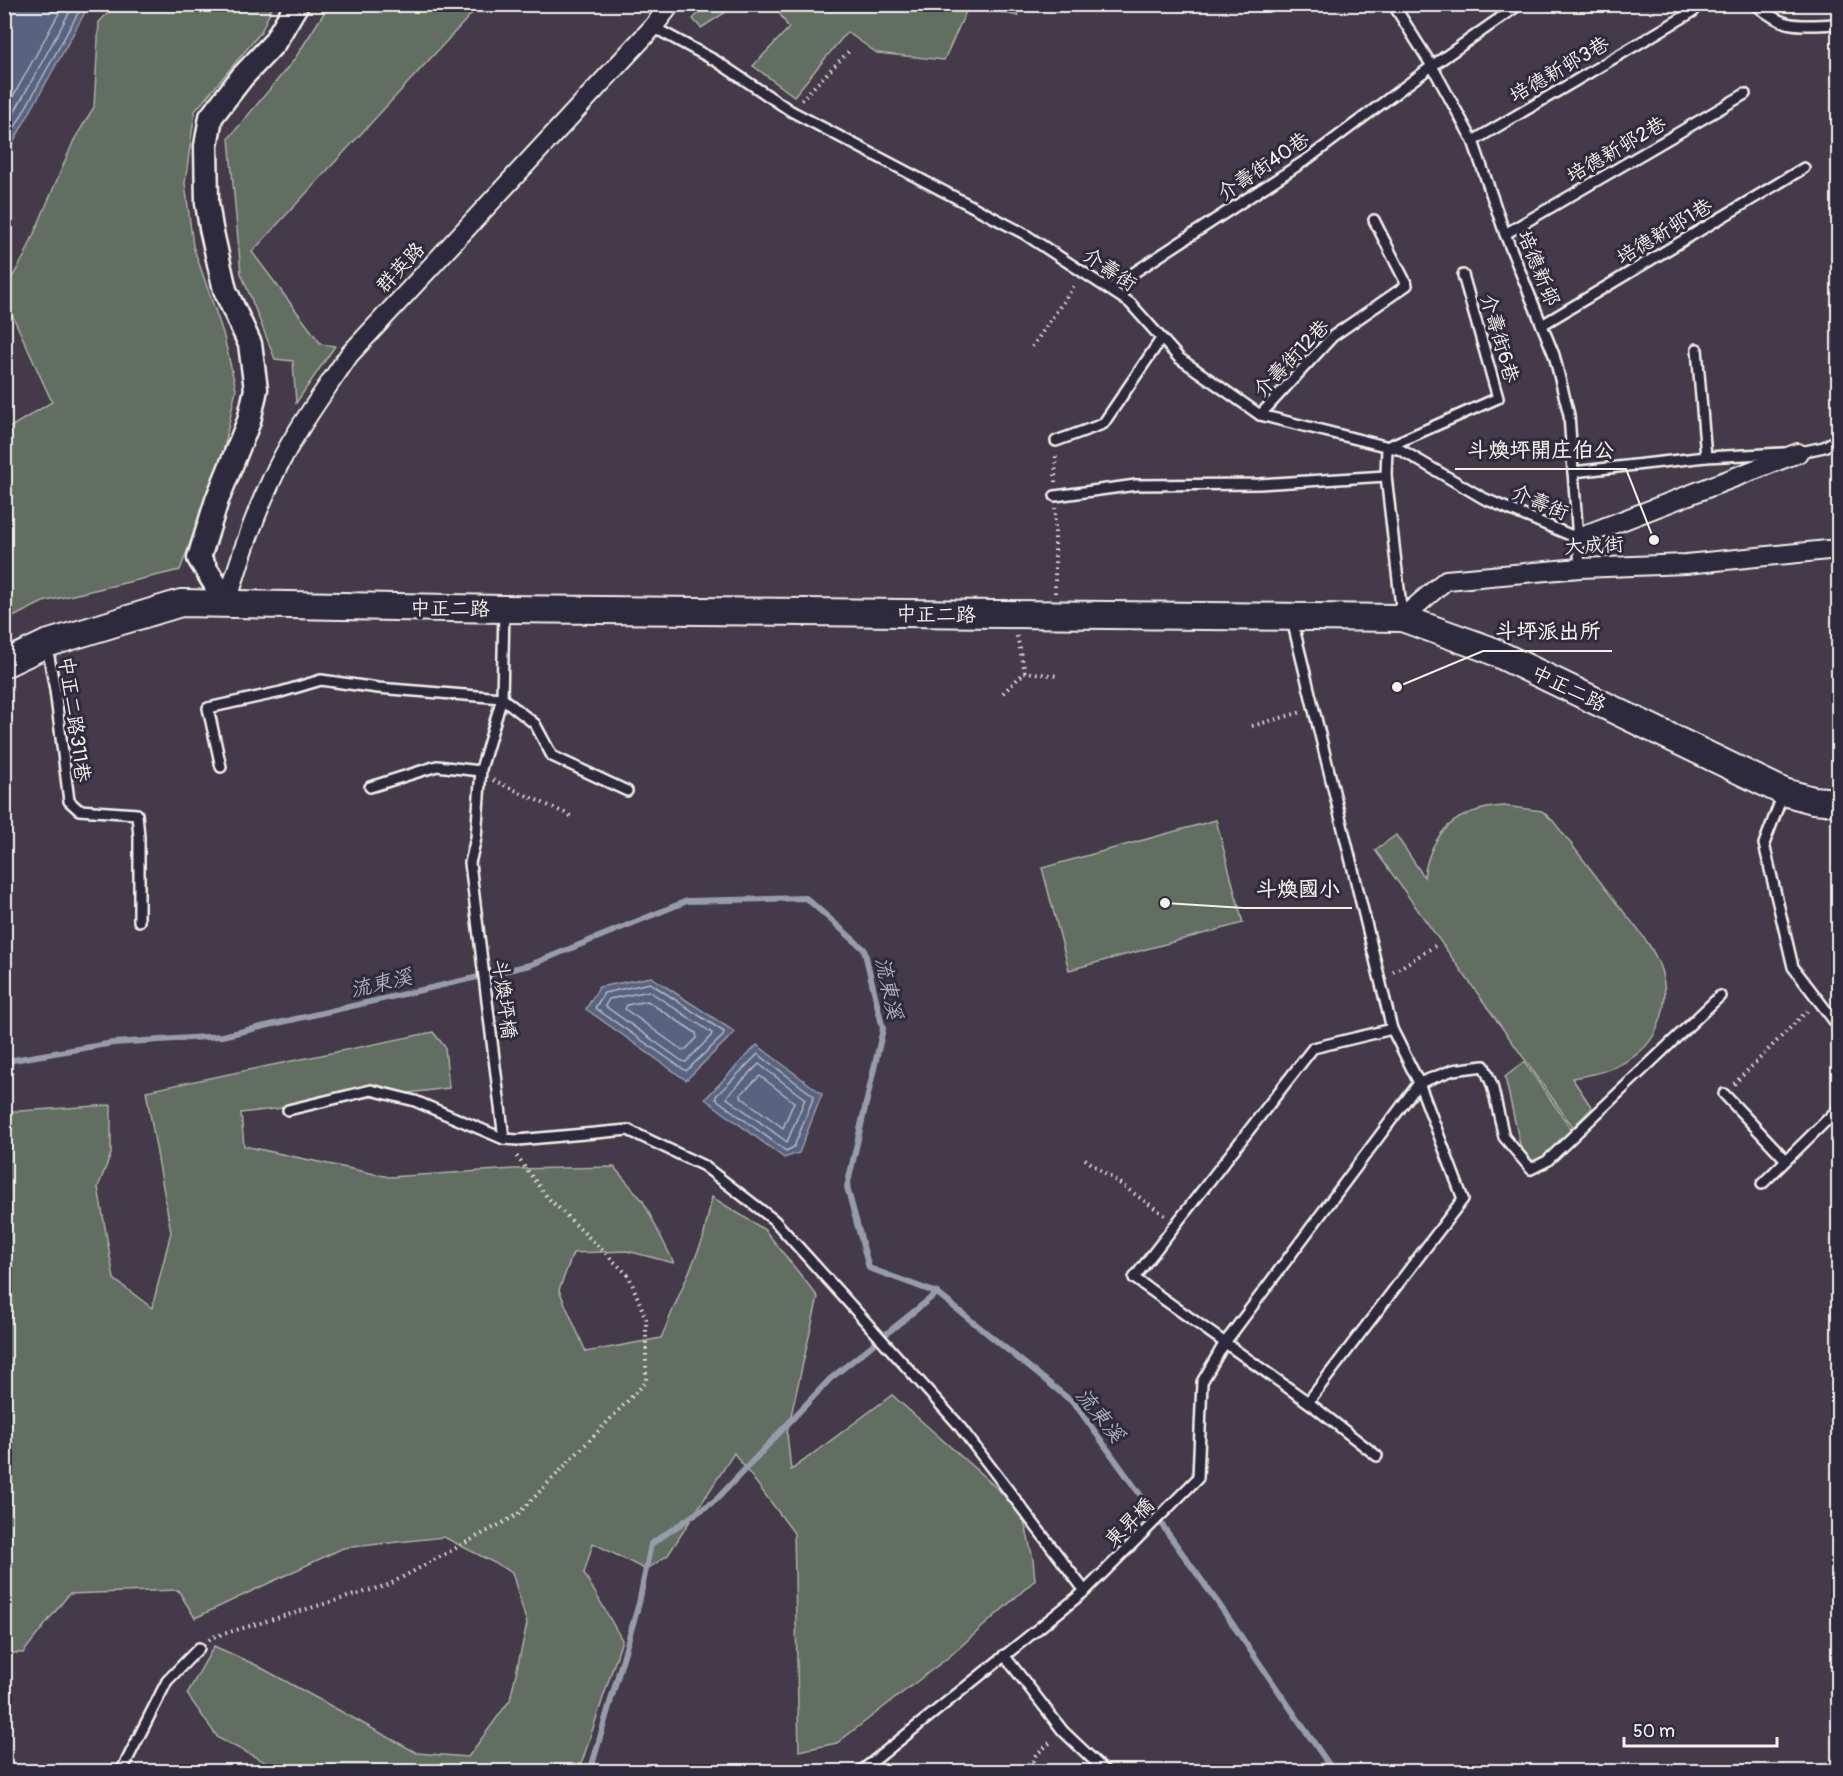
<svg xmlns="http://www.w3.org/2000/svg" width="1843" height="1776" font-family="Pangolin,'LXGW WenKai TC',sans-serif">
<style>
.green{fill:#626e62;stroke:#abb0a5;stroke-width:1.5}
.water{fill:#586481;stroke:#969caa;stroke-width:1.5}
.lines{fill:none;stroke-linecap:round;stroke-linejoin:round}
.shore{stroke:#b6b9bf;stroke-width:1.5}
.stream{stroke:#969caa;stroke-width:6}
.service-casing{stroke:#f4f1e8;stroke-width:14}
.minor-casing{stroke:#f4f1e8;stroke-width:22}
.tertiary-casing{stroke:#f4f1e8;stroke-width:27}
.secondary-casing{stroke:#f4f1e8;stroke-width:30}
.path{stroke:#f4f1e8;stroke-width:4;stroke-dasharray:1.5 4.5;stroke-linecap:butt}
.service{stroke:#2f2a3d;stroke-width:9}
.minor{stroke:#2f2a3d;stroke-width:18}
.tertiary{stroke:#2f2a3d;stroke-width:22}
.secondary{stroke:#2f2a3d;stroke-width:26}
.labels{text-anchor:middle;stroke-width:6;stroke-linejoin:round;paint-order:stroke}
.street-label{font-size:20px;fill:#f4f1e8;stroke:#2f2a3d}
.water-label{font-size:21px;font-style:italic;fill:#aeb2ba;stroke:#2f2a3d}
.leader{fill:none;stroke:#f4f1e8;stroke-width:2}
.callout-dot{fill:#f4f1e8;stroke:#2f2a3d;stroke-width:2}
.callout-label{font-size:21px;text-anchor:middle;font-weight:bold;fill:#f4f1e8;stroke:#2f2a3d;stroke-width:6;stroke-linejoin:round;paint-order:stroke}
</style>
<rect width="100%" height="100%" fill="#443a4a"/>
<filter id="ink" filterUnits="userSpaceOnUse"><feTurbulence type="fractalNoise" baseFrequency=".0167" numOctaves="2"/><feDisplacementMap in="SourceGraphic" scale="12" xChannelSelector="R" yChannelSelector="G"/><feConvolveMatrix kernelMatrix="1 2 1 2 8 2 1 2 1" color-interpolation-filters="sRGB"/></filter>
<g filter="url(#ink)">
<g class="green">
<path d="M116 5H273L261 32 195 111 185 183 193 246 223 333 236 389 223 453 180 570 43 602 5 621 4 431 52 402 5 299V290L25 255 74 140 94 107 99 22Z"/>
<path d="M466 5 476 9 252 252 321 344 335 346 296 403 293 361 275 359 241 273 229 138 294 60 329 5Z"/>
<path d="M706 5V4L737 5 701 28 693 19Z"/>
<path d="M1014 5 1018 16 969 5 944 60 877 53 847 32 794 96 753 66 789 28 774 5Z"/>
<path d="M1504 806 1542 811 1553 821C1574 847 1594 874 1615 901 1632 923 1658 949 1663 978 1667 996 1664 1014 1656 1031 1641 1062 1603 1074 1572 1078L1592 1108 1573 1127 1375 850 1396 835 1424 877C1431 831 1457 809 1504 806Z"/>
<path d="M1216 820 1243 923 1069 970 1042 868Z"/>
<path d="M433 1032 445 1047 449 1088 241 1113 244 1146 389 1177 514 1169 614 1167 643 1201 674 1263 627 1251 573 1253 559 1290 586 1352 661 1338 703 1239 712 1197 765 1230 818 1297 787 1433 791 1470 892 1395 1000 1491 1024 1520 1033 1559 1035 1580 950 1656 837 1743 799 1751 794 1533 734 1453 668 1555 646 1570 593 1543 584 1573 622 1640 579 1771H283L218 1738 187 1694 214 1646 256 1665 417 1753 468 1757 510 1700 527 1624 512 1572 444 1537 343 1548 195 1618 178 1590 69 1594 23 1653H5V1112L111 1105V1154L98 1187 114 1279 152 1308 171 1232 146 1091Z"/>
<path d="M1524 1062 1575 1134 1539 1162 1523 1158 1505 1077Z"/>
</g>
<g class="water">
<path d="M5 4 89 5 9 150 5 163Z"/>
<path d="M651 977 735 1032 686 1080 586 1009 599 987Z"/>
<path d="M757 1045 822 1094 799 1153 784 1158 705 1099Z"/>
</g>
<g class="lines">
<g class="shore">
<path d="M4 113 64 4"/>
<path d="M4 131 74 4"/>
<path d="M4 147 83 4"/>
<path d="M650 983 724 1032 723 1036 686 1071 595 1008 604 993Z"/>
<path d="M649 991 712 1033 711 1036 686 1062 682 1061 605 1006 609 999Z"/>
<path d="M647 1001 696 1033 697 1038 685 1050H682L625 1009 627 1005Z"/>
<path d="M758 1054 814 1096 794 1147 786 1151 716 1099V1096Z"/>
<path d="M759 1064 805 1099 787 1142 727 1098 728 1095Z"/>
<path d="M760 1076 794 1102 783 1128 741 1097V1094Z"/>
</g>
<g class="stream">
<path d="M4 1068 13 1060 113 1043 222 1036 530 965 687 901 806 898 864 949 883 1029 847 1187 869 1268 937 1293 1075 1404 1218 1603 1334 1772"/>
<path d="M590 1772 639 1603 651 1544 716 1500 830 1379 937 1293"/>
</g>
<g class="service-casing">
<g id="service">
<path d="M1393 4 1432 66 1473 141 1505 234 1554 355 1569 415 1580 568"/>
<path d="M1755 4C1786 31 1800 25 1838 24"/>
<path d="M653 27 716 61 791 111 1023 233 1130 303 1179 358 1260 415 1401 450 1483 498 1577 538"/>
<path d="M1473 141 1694 11"/>
<path d="M1505 234 1745 94"/>
<path d="M1109 289 1309 158 1432 66 1520 4"/>
<path d="M1542 325 1804 168"/>
<path d="M1697 349 1706 457"/>
<path d="M1260 415 1333 336 1407 285 1374 220"/>
<path d="M1056 441 1103 424 1161 339"/>
<path d="M1796 453 1824 447 1838 439"/>
<path d="M1573 472 1706 457 1783 453"/>
<path d="M1055 496 1136 485 1259 484 1386 476"/>
<path d="M504 611 502 698 481 769 476 838 470 863 504 1139"/>
<path d="M1402 615 1386 476 1387 447 1498 398 1463 275"/>
<path d="M1292 620 1392 1029 1419 1083 1463 1199 1308 1402"/>
<path d="M47 646 55 690 69 801 79 810 137 814 139 837V921"/>
<path d="M221 767 208 708 281 692 321 680 378 688 502 698 535 724 552 756 627 791"/>
<path d="M370 787 437 766 480 771"/>
<path d="M1783 794 1764 844 1793 967 1838 1026"/>
<path d="M1724 1094 1786 1160"/>
<path d="M288 1110 371 1090 415 1101 504 1139 518 1140 628 1130 704 1166 774 1220 957 1423 1085 1591"/>
<path d="M1762 1184 1838 1109"/>
<path d="M1377 1456 1308 1402 1134 1278 1313 1048 1392 1029"/>
<path d="M1004 1655 1063 1731 1106 1772"/>
<path d="M121 1772 167 1681 199 1648"/>
<path d="M860 1772 1085 1591 1198 1478 1202 1382 1224 1344 1419 1083 1453 1070 1484 1066 1492 1085 1504 1137 1531 1169 1547 1161 1720 996"/>
</g>
</g>
<g class="minor-casing">
<g id="minor">
<path d="M1577 538 1798 453"/>
<path d="M227 603C239 561 252 521 271 481 290 438 322 395 349 355L653 27 671 4"/>
<path d="M1402 618 1446 580 1580 568 1686 564 1838 549"/>
</g>
</g>
<g class="tertiary-casing">
<path id="tertiary" d="M227 603 199 558 217 500 249 421 256 389 250 344 225 290 211 228 207 203 206 146 211 117 242 77 274 43 297 4"/>
</g>
<g class="secondary-casing">
<path id="secondary" d="M4 664 46 644 181 603 504 609 1402 618 1488 649 1784 792 1813 800 1838 802"/>
</g>
<g class="path">
<path d="M801 100 849 51"/>
<path d="M1032 347 1076 283"/>
<path d="M1055 482 1056 454"/>
<path d="M1055 593V508"/>
<path d="M1017 636 1025 672 1058 676"/>
<path d="M1003 693 1025 672"/>
<path d="M1252 726 1302 712"/>
<path d="M493 780 571 816"/>
<path d="M1393 972 1435 946"/>
<path d="M1734 1084 1809 1009"/>
<path d="M1085 1159 1166 1216"/>
<path d="M209 1640 213 1637 388 1585 517 1515 646 1382V1319L629 1276 548 1198 515 1154"/>
<path d="M1027 1772 1036 1755 1053 1740"/>
</g>
<use href="#service" class="service"/>
<use href="#minor" class="minor"/>
<use href="#tertiary" class="tertiary"/>
<use href="#secondary" class="secondary"/>
</g>
</g>
<g class="labels">
<g class="street-label">
<text transform="translate(1559 69) rotate(-30)" y="7">培德新邨3巷</text>
<text transform="translate(1616 149) rotate(-30)" y="7">培德新邨2巷</text>
<text transform="translate(1263 166) rotate(-34)" y="7">介壽街40巷</text>
<text transform="translate(1664 231) rotate(-31)" y="7">培德新邨1巷</text>
<text transform="translate(400 267) rotate(-47)" y="7">群英路</text>
<text transform="translate(1539 268) rotate(68)" y="7">培德新邨</text>
<text transform="translate(1110 269) rotate(34)" y="7">介壽街</text>
<text transform="translate(1500 338) rotate(74)" y="7">介壽街6巷</text>
<text transform="translate(1291 358) rotate(-46)" y="7">介壽街12巷</text>
<text transform="translate(1540 502) rotate(23)" y="7">介壽街</text>
<text transform="translate(1594 545) rotate(-3)" y="7">大成街</text>
<text transform="translate(450 608) rotate(1)" y="7">中正二路</text>
<text transform="translate(936 614) rotate(1)" y="7">中正二路</text>
<text transform="translate(1569 688) rotate(26)" y="7">中正二路</text>
<text transform="translate(75 719) rotate(82)" y="7">中正二路311巷</text>
<text transform="translate(505 999) rotate(83)" y="7">斗煥坪橋</text>
<text transform="translate(1129 1522) rotate(-45)" y="7">東昇橋</text>
</g>
<g class="water-label">
<text transform="translate(381 983) rotate(-13)" y="7">流東溪</text>
<text transform="translate(889 988) rotate(78)" y="7">流東溪</text>
<text transform="translate(1100 1415) rotate(51)" y="7">流東溪</text>
</g>
</g>
<path class="leader" d="M1654 540L1626 469H1455M1397 687L1483 651H1612M1165 903L1244 908H1352"/>
<g class="callout-dot">
<circle cx="1654" cy="540" r="6"/>
<circle cx="1397" cy="687" r="6"/>
<circle cx="1165" cy="903" r="6"/>
</g>
<g class="callout-label">
<text x="1541" y="457">斗煥坪開庄伯公</text>
<text x="1548" y="638">斗坪派出所</text>
<text x="1298" y="896">斗煥國小</text>
</g>
<rect width="1843" height="1776" fill="none" stroke="#2f2a3d" stroke-width="24"/>
<rect x="12" y="12" width="1819" height="1752" fill="none" stroke="#f4f1e8" stroke-width="2" filter="url(#ink)"/>
<path d="M1624 1737v9h153v-9" fill="none" stroke="#f4f1e8" stroke-width="3"/>
<text x="1633" y="1737" font-size="18" fill="#f4f1e8" stroke="#2f2a3d" stroke-width="4.5" paint-order="stroke">50 m</text>
</svg>
